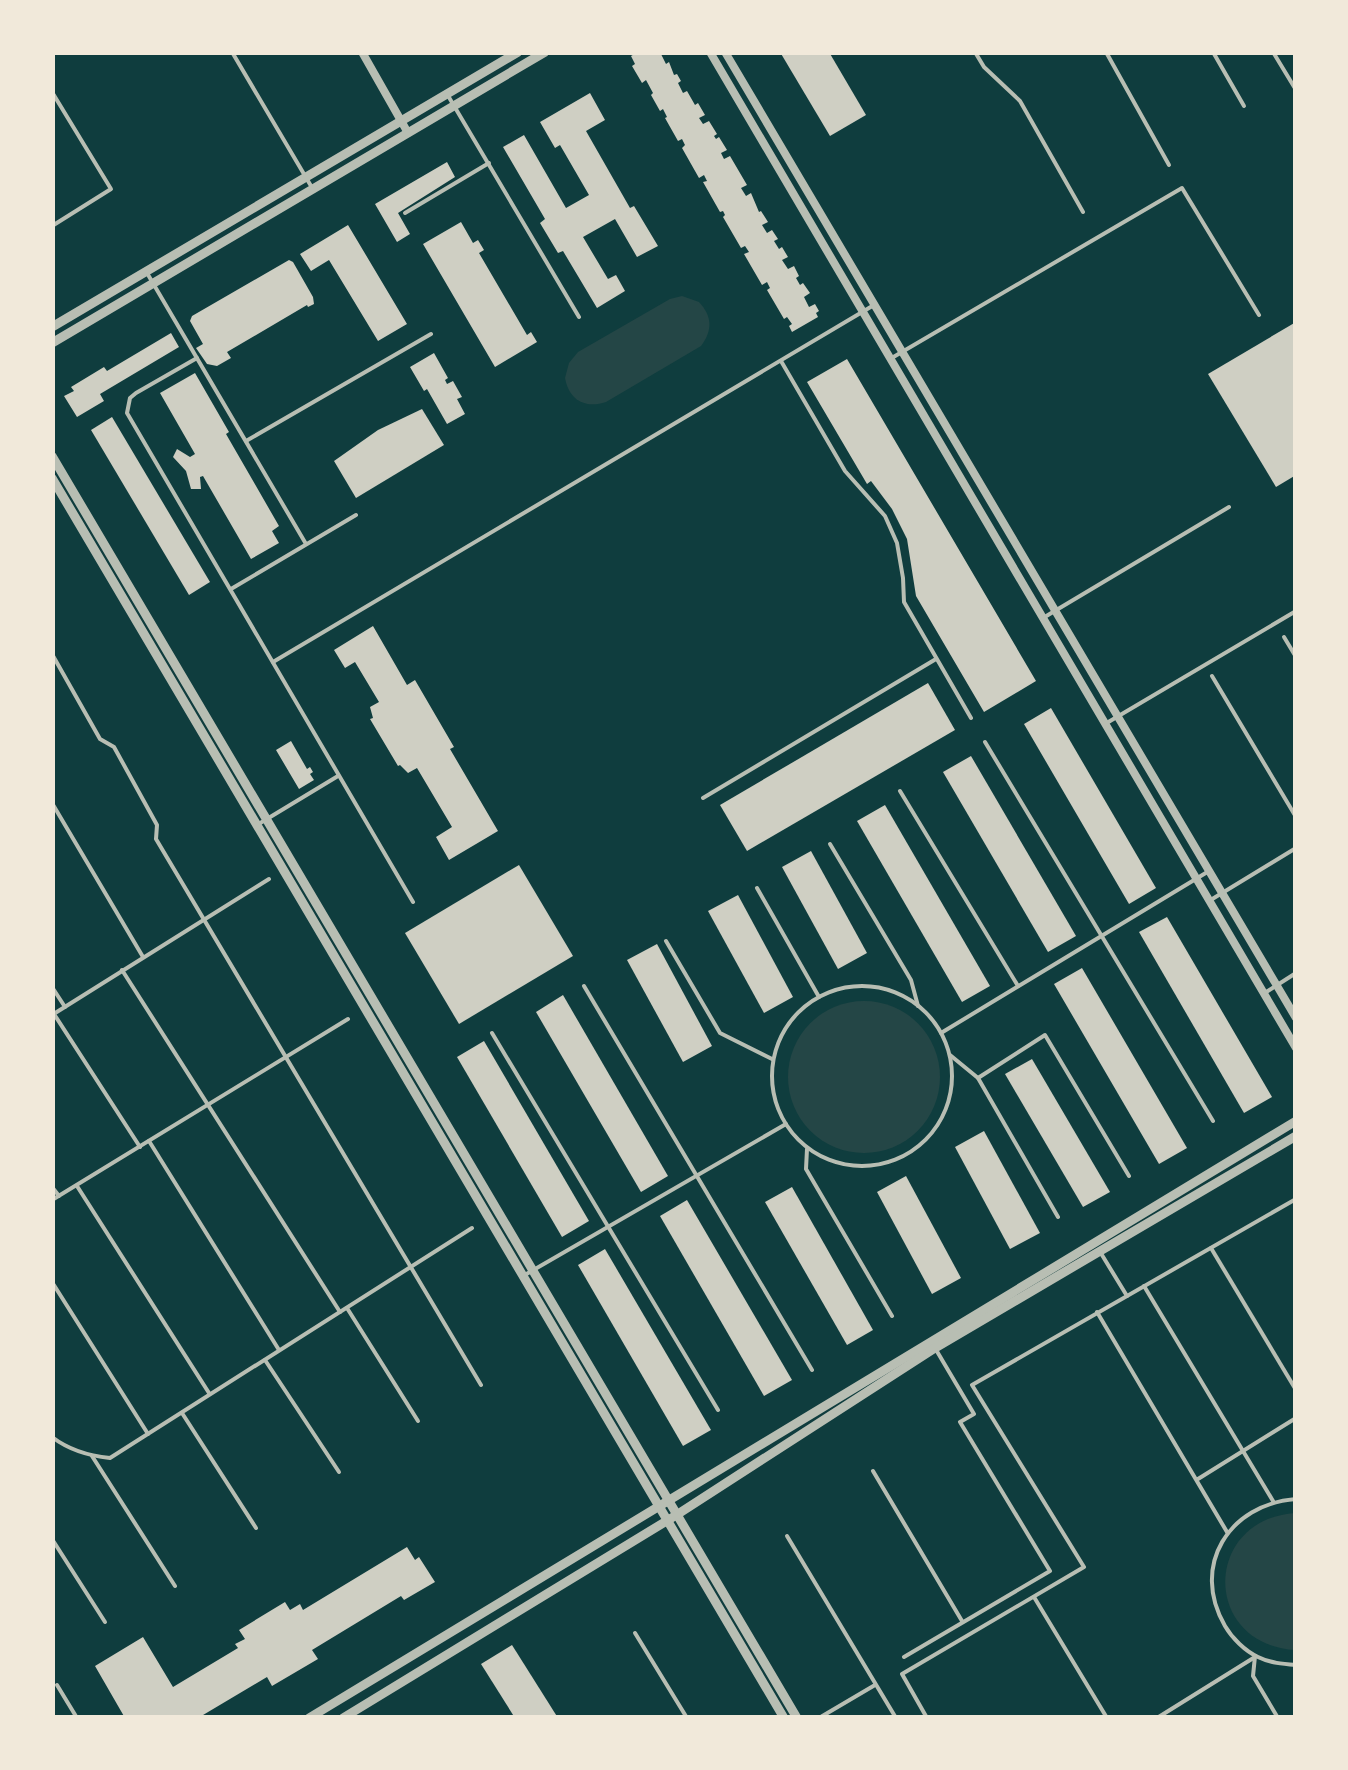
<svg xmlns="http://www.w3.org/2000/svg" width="1348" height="1770" font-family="'PT Sans Narrow',sans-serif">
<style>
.green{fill:#244646}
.building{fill:#cfcfc3}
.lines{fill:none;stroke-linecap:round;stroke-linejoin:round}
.service{stroke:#b8beb3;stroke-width:4}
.minor{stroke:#b8beb3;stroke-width:8}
.tertiary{stroke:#b8beb3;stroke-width:9}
</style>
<rect width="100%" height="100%" fill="#0f3d3e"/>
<g class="green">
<path d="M682 296 699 302C712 316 713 330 701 346L606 402C585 409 569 400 565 378L569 363 578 352 670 299Z"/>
<circle cx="864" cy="1077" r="76"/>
<path d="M1295 1513V1650C1202 1644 1202 1520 1295 1513Z"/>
</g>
<g class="building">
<path d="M638 52H660L666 64 669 62 674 75 677 74 681 81 678 83 683 93 687 91 695 105 698 103 705 115 699 118 703 124 709 121 717 134 714 136 716 139 719 137 727 150 721 153 724 159 730 156 747 185 741 188 746 196 751 193 759 212 761 211 768 222 762 225 767 233 772 230 778 239 774 241 779 249 782 247 788 257 782 260 788 269 794 266 799 276 796 278 800 285 803 283 810 293 804 297 809 307 815 304 819 311 816 313 818 317 792 332 789 326 792 324 787 317 784 319 767 290 770 288 767 282 762 285 744 254 749 252 745 246 741 248 723 217 725 215 723 211 720 212 703 182 707 181 704 175 699 178 682 148 685 145 682 139 678 141 665 118 667 117 663 109 660 111 651 95 653 93 646 80 642 83 632 66 635 64 631 56Z"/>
<path d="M780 52H829L866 115 830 136Z"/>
<path d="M590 93 605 120 586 131 630 208 634 206 658 246 637 257 615 219 583 237 608 279 616 275 625 291 597 308 563 251 558 253 540 223 545 219 503 147 524 135 566 208 589 195 560 145 555 148 540 122Z"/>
<path d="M447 162 455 177 398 213 410 234 397 242 375 204Z"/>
<path d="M461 222 473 243 478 240 484 250 479 253 527 335 531 332 537 342 495 367 423 244Z"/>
<path d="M348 225 407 324 378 341 329 260 311 271 300 254Z"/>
<path d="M289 260 293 262 313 297 314 304 308 307 307 305 227 352 231 358 217 366 207 364 196 348 203 344 190 321 192 316Z"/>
<path d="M1296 322V475L1276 487 1208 374Z"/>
<path d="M171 333 179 347 100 394 104 401 77 417 64 396 74 391 71 387 104 367 107 371Z"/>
<path d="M434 353 448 378 445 380 447 384 453 381 462 397 457 399 465 414 447 424 427 389 424 391 410 367Z"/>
<path d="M847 359 1036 681 984 712 916 596 907 539 892 509 871 481 867 484 807 382Z"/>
<path d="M195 373 229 432 226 434 279 526 272 531 279 543 251 559 203 476 200 477 201 489H191L186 471 173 457 177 449 190 457 195 454 160 393Z"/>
<path d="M422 409 444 445 356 498 334 461 378 430Z"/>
<path d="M112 417 210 582 189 595 91 430Z"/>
<path d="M373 626 407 685 415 680 454 747 450 749 498 831 449 860 436 837 452 827 417 768 408 773 400 765 398 766 370 719 373 718 370 707 379 702 355 662 345 668 334 650Z"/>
<path d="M928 683 955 730 747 851 720 805Z"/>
<path d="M1051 708 1156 888 1129 904 1024 724Z"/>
<path d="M291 741 307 769 310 767 313 772 310 774 314 780 299 789 276 750Z"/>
<path d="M971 756 1076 936 1048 952 943 772Z"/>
<path d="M885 805 990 986 962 1002 857 821Z"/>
<path d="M811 851 867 953 838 969 782 867Z"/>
<path d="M519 865 573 956 459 1024 405 933Z"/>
<path d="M738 895 793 997 764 1013 708 911Z"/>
<path d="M1167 917 1272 1097 1244 1113 1139 932Z"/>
<path d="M657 944 712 1046 683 1062 627 960Z"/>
<path d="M1082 968 1187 1148 1159 1164 1054 984Z"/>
<path d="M563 995 668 1176 641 1192 536 1012Z"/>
<path d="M484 1041 589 1221 562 1237 457 1057Z"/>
<path d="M1032 1059 1110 1192 1083 1207 1005 1074Z"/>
<path d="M984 1131 1040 1233 1010 1249 955 1147Z"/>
<path d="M906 1176 961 1278 932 1294 877 1192Z"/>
<path d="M792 1187 873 1330 847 1345 765 1202Z"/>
<path d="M687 1200 792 1380 764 1396 660 1216Z"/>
<path d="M605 1249 711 1430 683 1446 578 1265Z"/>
<path d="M407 1547 415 1560 419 1557 435 1582 404 1600 401 1596 312 1650 318 1659 272 1686 267 1677 198 1718H125L95 1666 143 1637 173 1687 238 1648 235 1644 245 1639 239 1630 285 1602 290 1610 300 1604 303 1610Z"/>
<path d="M512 1645 558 1718H515L481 1664Z"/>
</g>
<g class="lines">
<g class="service">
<path d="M232 52 311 186"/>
<path d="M975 52 984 67 1020 101 1083 212"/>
<path d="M1106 52 1169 165"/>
<path d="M1213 52 1244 106"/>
<path d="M1273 52 1296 90"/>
<path d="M52 92 111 189 52 226"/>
<path d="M447 94 579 317"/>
<path d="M405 213 489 163"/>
<path d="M147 273 306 544"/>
<path d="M197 358 136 393 130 398 127 413 413 902"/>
<path d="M890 359 1182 188 1259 315"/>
<path d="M781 361 845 471 885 516 897 543 903 578 904 602 971 718"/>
<path d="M246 441 431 334"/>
<path d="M231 589 356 515"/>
<path d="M1043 618 1229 507"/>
<path d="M1284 637 1296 657"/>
<path d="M52 654 100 739 114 747 157 825 156 839 481 1385"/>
<path d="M273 662 874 305"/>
<path d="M1212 676 1296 817"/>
<path d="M1105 724 1296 611"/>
<path d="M985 742 1213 1121"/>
<path d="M900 791 1018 986"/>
<path d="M703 798 936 659"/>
<path d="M52 803 143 957"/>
<path d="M257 825 338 776"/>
<path d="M830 844 911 980 918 1006"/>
<path d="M757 888 819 997"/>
<path d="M1209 901 1296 848"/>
<path d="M666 941 720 1033 772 1059"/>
<path d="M122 970 340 1312"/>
<path d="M584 986 812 1370"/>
<circle cx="862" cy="1076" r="90"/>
<path d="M52 987 65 1007"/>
<path d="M1263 994 1296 973"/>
<path d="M54 1014 140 1147"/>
<path d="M52 1015 269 879"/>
<path d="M492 1033 718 1410"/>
<path d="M941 1033 1209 871"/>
<path d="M950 1055 978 1078 1058 1217"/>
<path d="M978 1078 1045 1035 1129 1176"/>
<path d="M149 1141 279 1350"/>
<path d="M807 1149 806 1169 892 1316"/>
<path d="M77 1186 209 1393"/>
<path d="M52 1187 59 1196"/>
<path d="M52 1200 348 1019"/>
<path d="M1211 1248 1296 1390"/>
<path d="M1102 1255 1127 1296"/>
<path d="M523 1276 786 1124"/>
<path d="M52 1282 148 1434"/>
<path d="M1144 1286 1273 1501"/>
<path d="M347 1308 418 1421"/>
<path d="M1097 1312 1227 1532"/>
<path d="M265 1360 339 1472"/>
<path d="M182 1413 256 1528"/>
<path d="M52 1437C69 1450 90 1456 110 1458L472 1228"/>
<path d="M92 1456 175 1586"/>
<path d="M873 1471 962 1621"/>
<path d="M1198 1479 1296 1418"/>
<path d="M1296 1499C1229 1504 1190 1566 1225 1626 1232 1638 1245 1651 1258 1657 1270 1663 1283 1664 1296 1665"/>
<path d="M787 1536 896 1718"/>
<path d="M52 1539 105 1622"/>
<path d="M1034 1597 1107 1718"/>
<path d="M635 1633 687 1718"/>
<path d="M1255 1656 1253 1676 1278 1718"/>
<path d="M904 1657 1050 1571 960 1422 974 1414 935 1348"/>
<path d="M57 1685 77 1718"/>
<path d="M819 1718 875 1685"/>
<path d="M927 1718 902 1674 1084 1567 972 1385 1296 1199"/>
<path d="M1157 1718 1255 1657"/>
</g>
<g class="minor">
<path d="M362 52 408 133"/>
<path d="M710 52 1296 1048"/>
<path d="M725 52 1296 1018"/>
</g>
<g class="tertiary">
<path d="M52 327 518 52"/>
<path d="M52 343 545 52"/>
<path d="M52 456 797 1718"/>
<path d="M52 478 784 1718"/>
<path d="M309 1718 1296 1121"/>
<path d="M343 1718 678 1514 935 1348 1296 1136"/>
</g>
</g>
<rect width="1348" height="1770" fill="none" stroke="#f1e9da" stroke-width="110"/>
</svg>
